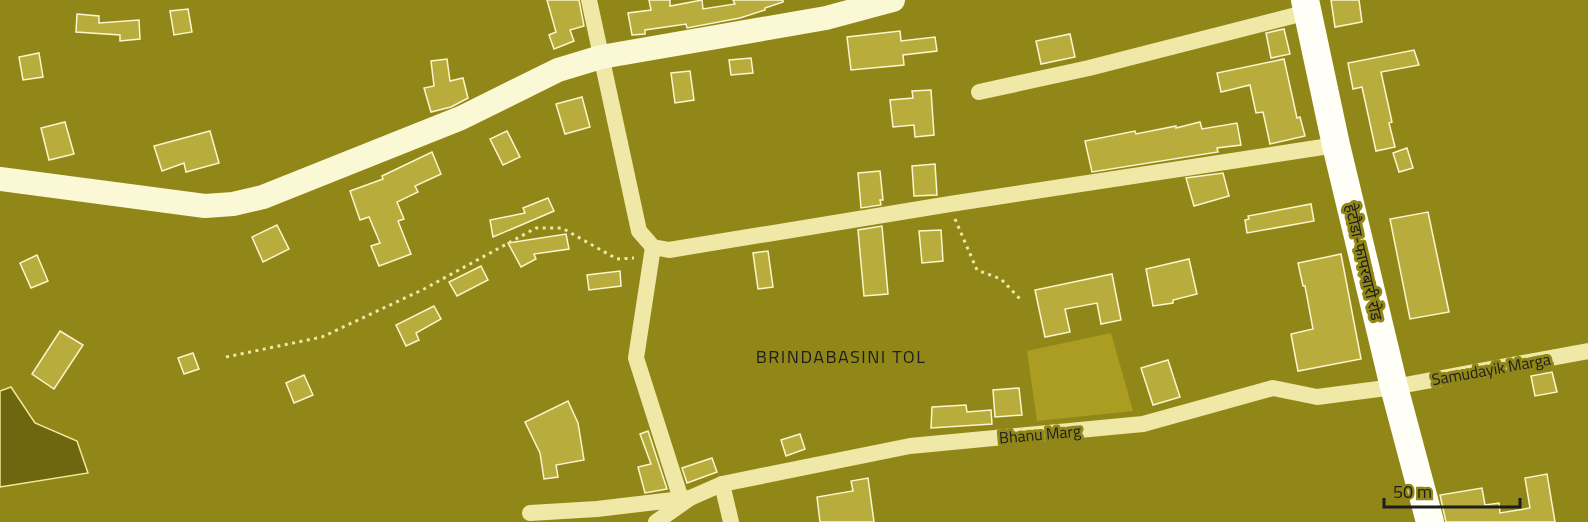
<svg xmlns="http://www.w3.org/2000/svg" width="1588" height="522" font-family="'Titillium Web','Noto Sans Devanagari',sans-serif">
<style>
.green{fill:#ab9d21}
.water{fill:#6f6710;stroke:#f2e899;stroke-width:1.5}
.building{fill:#b8ac3d;stroke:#fbf6cd;stroke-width:1.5}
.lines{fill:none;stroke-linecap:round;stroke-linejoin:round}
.path{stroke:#f0e8a7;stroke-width:3;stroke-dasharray:3 4.5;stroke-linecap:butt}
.minor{stroke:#f0e8a7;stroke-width:16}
.secondary{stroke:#fbf8d5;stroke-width:24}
.trunk{stroke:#fffef7;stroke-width:28}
.labels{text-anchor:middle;stroke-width:6;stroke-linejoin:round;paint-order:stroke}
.street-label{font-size:16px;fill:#1d1d1d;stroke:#918718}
.neighbourhood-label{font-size:18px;letter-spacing:1.5px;fill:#1d1d1d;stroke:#918718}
</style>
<rect width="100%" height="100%" fill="#918718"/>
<path class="green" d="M1111 333 1133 411 1037 421 1027 351Z"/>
<path class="water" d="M11 387 35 423 77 441 88 473 0 487V391Z"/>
<g class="building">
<path d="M547 0H579L584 26 570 30 574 41 554 49 549 35 556 32Z"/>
<path d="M649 0H670V6L702 0 703 9 735 4 733 0H783V2L765 8V10L740 18 687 28 686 24 645 30V34L632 35 628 13 651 10Z"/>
<path d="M1331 0H1359L1362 22 1335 27Z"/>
<path d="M188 9 192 32 174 35 170 11Z"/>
<path d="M77 14 99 16V23L139 20 140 39 120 41V35L76 32Z"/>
<path d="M1284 29 1290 54 1271 58 1266 33Z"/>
<path d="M900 31 901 41 935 37 937 51 903 55 904 65 851 70 847 37Z"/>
<path d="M1070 34 1075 57 1041 64 1036 41Z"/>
<path d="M1414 50 1419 65 1381 72 1392 122 1389 123 1395 147 1376 151 1362 87 1353 89 1348 63Z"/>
<path d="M39 53 43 77 23 80 19 57Z"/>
<path d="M751 58 753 73 731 75 729 60Z"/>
<path d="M447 59 450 81 463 78 468 98 451 107 431 112 424 88 434 86 431 61Z"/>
<path d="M1284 59 1297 118 1300 117 1305 136 1270 144 1263 112 1256 113 1250 85 1221 92 1217 73Z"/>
<path d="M690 71 694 100 675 103 671 73Z"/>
<path d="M931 90 934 135 915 137 914 125 893 127 890 100 913 98 912 91Z"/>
<path d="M582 97 590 127 565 134 556 104Z"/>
<path d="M65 122 74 154 49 160 41 128Z"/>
<path d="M1200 122 1202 129 1237 123 1241 145 1217 148 1218 152 1092 172 1085 141 1135 131 1136 134 1176 126V128Z"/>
<path d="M210 131 219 163 186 172 184 163 162 171 154 146Z"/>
<path d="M507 131 520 157 503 165 490 139Z"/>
<path d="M1407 148 1413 168 1399 172 1393 153Z"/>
<path d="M432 152 441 174 415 186 418 192 397 202 404 219 398 221 411 254 379 266 371 246 380 243 369 217 360 220 350 191 383 179 382 176Z"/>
<path d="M935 164 937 195 914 196 912 166Z"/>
<path d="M880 171 883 200H880L881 205 861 208 858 173Z"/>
<path d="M1223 173 1229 196 1194 206 1186 178Z"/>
<path d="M548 198 554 211 493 237 490 220 525 213 523 208Z"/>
<path d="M1311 204 1314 221 1247 233 1245 220 1249 219 1248 216Z"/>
<path d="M1428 212 1449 312 1410 319 1390 219Z"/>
<path d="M277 225 289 249 263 262 252 237Z"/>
<path d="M882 226 888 294 864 296 858 230Z"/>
<path d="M941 230 943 261 922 263 919 231Z"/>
<path d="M566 234 569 249 534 254 536 259 521 267 508 243Z"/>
<path d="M768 251 773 287 758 289 753 253Z"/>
<path d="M1341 254 1361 359 1298 371 1291 334 1313 329 1305 286H1303L1298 263Z"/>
<path d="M37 255 48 281 31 288 20 263Z"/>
<path d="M1189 259 1197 294 1173 300V303L1153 306 1146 269Z"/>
<path d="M481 266 488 280 457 296 449 282Z"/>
<path d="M620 271 621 286 589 290 587 275Z"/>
<path d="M1112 274 1121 320 1101 324 1097 303 1065 309 1070 332 1045 337 1035 290Z"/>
<path d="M434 306 441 319 416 333 419 340 406 346 396 325Z"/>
<path d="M60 331 83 345 54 389 32 374Z"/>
<path d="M193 353 199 369 184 374 178 358Z"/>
<path d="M1168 360 1180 397 1153 405 1141 368Z"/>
<path d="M1552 372 1557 392 1535 396 1531 376Z"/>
<path d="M304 375 313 395 294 403 286 383Z"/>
<path d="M1019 388 1022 415 995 417 993 390Z"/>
<path d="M568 401 578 423 584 460 556 465 558 477 544 479 540 453 525 422Z"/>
<path d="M966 405 967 412 991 410 992 424 931 428 932 407Z"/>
<path d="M648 431 667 489 645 493 638 467 651 464 640 434Z"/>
<path d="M800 434 805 449 786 456 781 440Z"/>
<path d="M712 458 717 472 687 483 682 468Z"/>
<path d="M1547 474 1555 522H1446L1440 495 1482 488 1485 505 1499 503 1500 513 1530 508 1525 478Z"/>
<path d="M868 478 874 522H820L817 497 853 491 851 481Z"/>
</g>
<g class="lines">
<g class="path">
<path d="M955 219 977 270 1001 279 1020 299"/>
<path d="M226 357 322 337 424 289 536 228H562L617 259 634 258"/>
</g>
<g class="minor">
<path d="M589 0 639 231 653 247 669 250 950 204 1336 145"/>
<path d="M979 92 1089 68 1308 12"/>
<path d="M653 247 636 358 681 499"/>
<path d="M530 513 597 509 690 498"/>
<path d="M656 522 690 498 722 484"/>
<path d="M731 522 722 484 910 446 1143 424 1273 388 1317 397 1394 387 1588 351"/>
</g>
<path class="secondary" d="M0 179 205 206 233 204 263 197 461 118 558 70 601 57 826 18 893 0"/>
<path class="trunk" d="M1305 0 1336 145 1394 387 1430 522"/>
</g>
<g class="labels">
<g class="street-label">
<text transform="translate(1364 262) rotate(77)" y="6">हेटौडा-फापरबारी रोड</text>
<text transform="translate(1491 369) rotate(-10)" y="6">Samudayik Marga</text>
<text transform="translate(1040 434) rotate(-5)" y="6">Bhanu Marg</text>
</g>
<g class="neighbourhood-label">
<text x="841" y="363">BRINDABASINI TOL</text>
</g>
</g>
<path d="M1384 498v9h136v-9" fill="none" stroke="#1d1d1d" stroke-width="3"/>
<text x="1393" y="498" font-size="18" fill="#1d1d1d" stroke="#918718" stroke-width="4.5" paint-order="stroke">50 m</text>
</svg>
